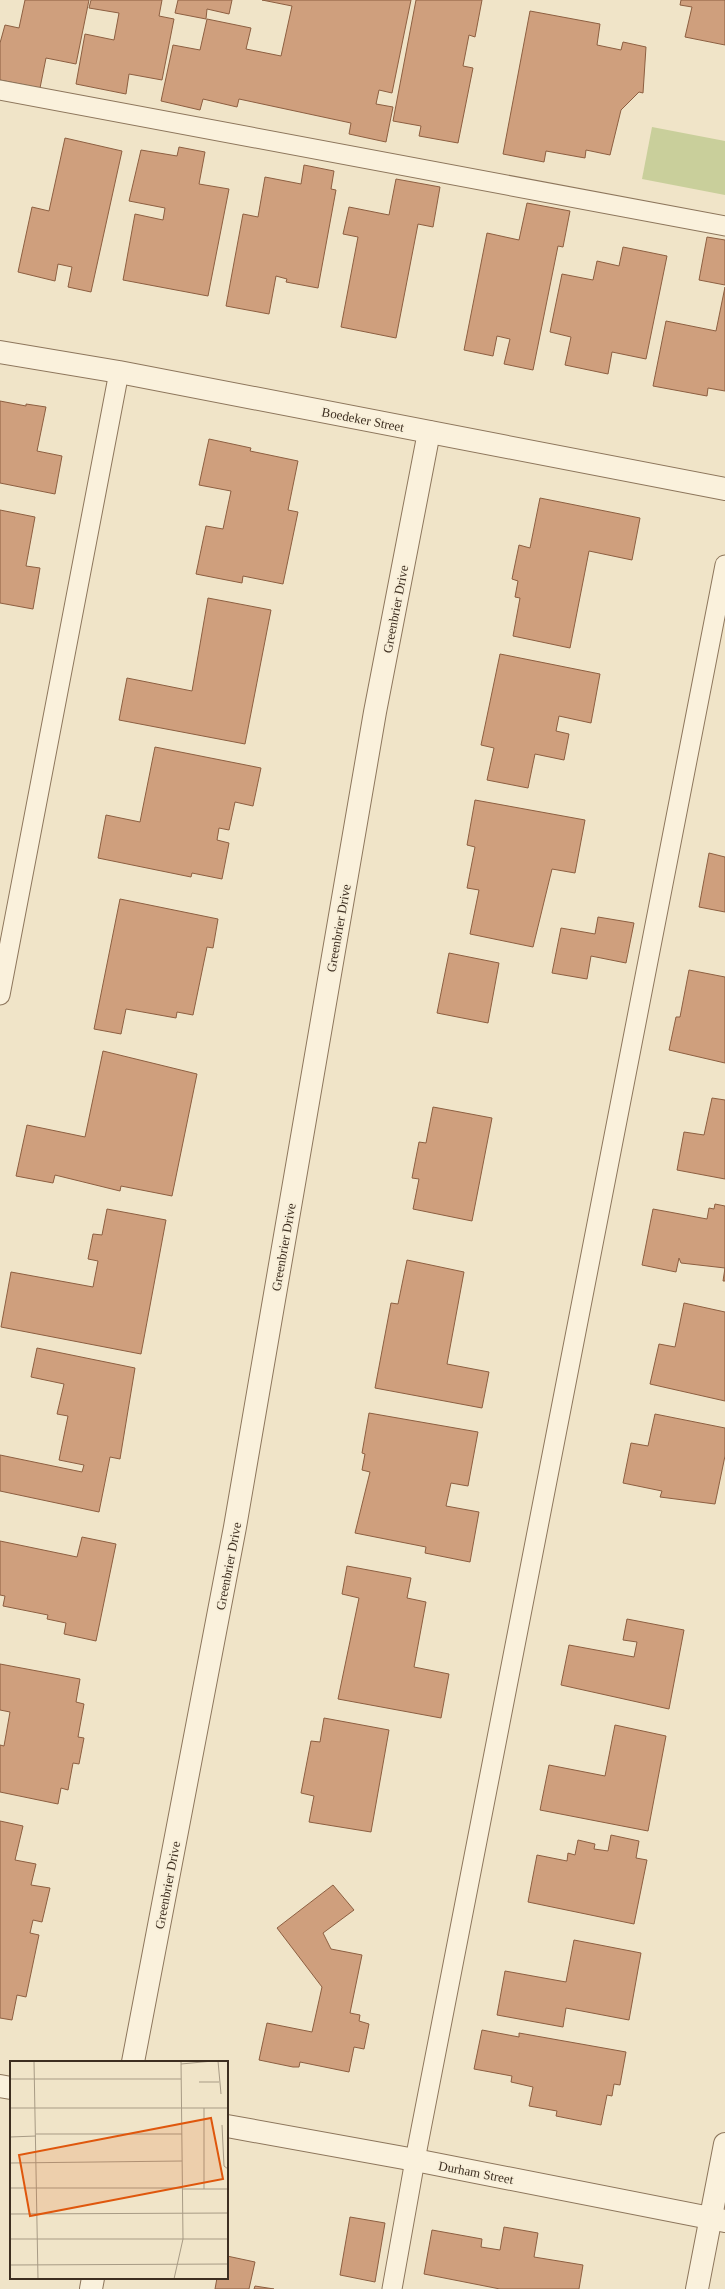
<svg xmlns="http://www.w3.org/2000/svg" width="725" height="2289" font-family="Georgia,serif">
<style>
.pitch{fill:#c9cf9b}
.building{fill:#cf9f7d;stroke:#8d5f41}
.lines{fill:none;stroke-linecap:round;stroke-linejoin:round}
.service-casing{stroke:#8d765c;stroke-width:21}
.minor-casing{stroke:#8d765c;stroke-width:24}
.tertiary-casing{stroke:#8d765c;stroke-width:24}
.service{stroke:#faf1dc;stroke-width:19}
.minor{stroke:#faf1dc;stroke-width:22}
.tertiary{stroke:#faf1dc;stroke-width:22}
.labels{text-anchor:middle;stroke-width:3.5;stroke-linejoin:round;paint-order:stroke}
.street-label{font-size:13px;fill:#3d2e20;stroke:#f7eed8}
.inset-road{fill:none;stroke:#a89b85;stroke-width:1}
.view{fill:#df570d;fill-opacity:0.15;stroke:#df570d;stroke-width:2}
.inset-edge{fill:none;stroke:#3d2e20;stroke-width:2}
</style>
<rect width="100%" height="100%" fill="#f0e4c8"/>
<path class="pitch" d="M652 127 725 141V195L642 179Z"/>
<g class="building">
<path d="M25 0H89L76 64 46 58 40 88 0 80V43L5 25 19 28Z"/>
<path d="M91 0H162L159 16 174 19 162 80 129 74 126 94 76 84 85 34 114 40 119 13 89 8Z"/>
<path d="M178 0H232L229 14 207 9 206 19 175 13Z"/>
<path d="M262 0H411L392 93 379 90 376 104 393 107 386 142 349 134 351 123 239 99 237 107 203 99 200 110 161 101 173 45 200 50 207 19 251 28 246 49 281 56 292 6Z"/>
<path d="M416 0H482L475 37 469 35 463 66 473 68 458 143 419 136 421 126 393 121Z"/>
<path d="M681 0H725V45L685 37 692 7 680 5Z"/>
<path d="M530 11 600 24 597 45 621 50 623 42 646 47 643 93 639 92 621 110 610 155 586 150 585 158 546 151 544 162 503 154Z"/>
<path d="M65 138 122 151 91 292 68 287 72 267 58 264 55 281 18 272 32 207 49 211Z"/>
<path d="M179 147 205 152 199 184 229 189 208 296 123 280 135 214 163 220 165 208 129 201 141 150 177 156Z"/>
<path d="M304 165 334 171 331 189 336 190 318 288 286 282 287 279 276 276 269 314 226 306 243 214 258 217 265 177 301 184Z"/>
<path d="M396 179 440 187 433 227 418 224 396 338 341 327 358 237 343 234 349 207 389 215Z"/>
<path d="M527 203 570 211 563 247 558 246 533 370 504 364 510 339 497 336 493 356 464 350 487 233 519 240Z"/>
<path d="M707 237 725 240V285L699 280Z"/>
<path d="M623 247 667 256 646 359 612 352 608 374 565 365 571 337 550 332 562 274 593 280 597 261 619 266Z"/>
<path d="M725 287V391L708 388 707 396 653 386 666 321 716 331Z"/>
<path d="M0 401 26 406V404L46 407 37 451 62 456 55 494 0 483Z"/>
<path d="M209 439 251 448 250 451 298 461 288 510 298 512 283 584 243 576 242 583 196 574 206 526 223 529 231 491 199 485Z"/>
<path d="M540 498 640 518 632 560 589 551 570 648 513 636 520 598 515 597 518 581 512 579 519 545 530 548Z"/>
<path d="M0 510 35 517 26 566 40 568 33 609 0 603Z"/>
<path d="M208 598 271 610 245 744 119 720 127 678 192 691Z"/>
<path d="M500 654 600 674 591 723 559 716 556 731 569 734 564 760 535 754 528 788 487 780 494 748 481 745Z"/>
<path d="M155 747 261 768 253 806 235 802 229 830 219 828 217 840 229 843 222 879 192 873 191 877 98 858 106 815 140 822Z"/>
<path d="M475 800 585 820 575 873 552 869 533 947 470 934 479 890 467 888 475 847 467 845Z"/>
<path d="M709 853 725 857V912L699 907Z"/>
<path d="M120 899 218 919 213 948 207 947 193 1015 177 1012 176 1018 126 1009 121 1034 94 1029Z"/>
<path d="M598 917 634 923 626 963 591 956 587 979 552 973 561 928 595 934Z"/>
<path d="M449 953 499 963 488 1023 437 1013Z"/>
<path d="M689 970 725 977V1063L669 1050 676 1017H680Z"/>
<path d="M103 1051 197 1074 172 1196 121 1186 120 1191 55 1175 53 1183 16 1176 27 1125 85 1137Z"/>
<path d="M712 1098 725 1100V1179L677 1170 684 1132 704 1135Z"/>
<path d="M433 1107 492 1118 472 1221 413 1209 419 1179 412 1178 419 1142 426 1143Z"/>
<path d="M715 1204 725 1206V1281H723L725 1268 681 1263 679 1258 676 1272 642 1265 653 1209 707 1219 709 1208 714 1209Z"/>
<path d="M107 1209 166 1220 141 1354 1 1327 11 1272 93 1287 98 1261 88 1259 93 1234 102 1235Z"/>
<path d="M407 1260 464 1272 447 1364 489 1372 482 1408 375 1388 391 1303 398 1304Z"/>
<path d="M684 1303 725 1312V1401L650 1384 659 1344 675 1347Z"/>
<path d="M37 1348 135 1368 120 1459 110 1457 99 1512 0 1491V1455L82 1472 84 1465 59 1460 68 1416 57 1414 64 1384 31 1377Z"/>
<path d="M369 1413 478 1432 468 1486 451 1483 446 1506 479 1512 470 1562 425 1553 426 1547 355 1533 370 1472 362 1470 365 1454 362 1453Z"/>
<path d="M655 1414 725 1428V1456L715 1504 660 1497 662 1491 623 1483 631 1443 648 1446Z"/>
<path d="M82 1537 116 1544 96 1641 64 1634 66 1623 47 1619 48 1615 3 1606 5 1596 0 1595V1541L77 1557Z"/>
<path d="M347 1566 411 1578 407 1598 426 1602 414 1667 449 1674 441 1718 338 1699 359 1598 342 1594Z"/>
<path d="M627 1619 684 1630 669 1709 561 1685 569 1645 634 1657 637 1642 623 1640Z"/>
<path d="M0 1664 80 1679 76 1702 84 1704 78 1737 84 1738 79 1764 73 1763 68 1790 61 1788 58 1804 0 1792V1745L4 1746 10 1712 0 1710Z"/>
<path d="M324 1718 389 1730 371 1832 309 1822 314 1796 301 1793 311 1741 320 1742Z"/>
<path d="M615 1725 666 1736 648 1831 540 1810 549 1765 605 1776Z"/>
<path d="M0 1821 23 1826 15 1860 36 1864 31 1885 50 1888 42 1922 33 1920 30 1933 39 1935 26 1997 17 1995 12 2020 0 2018Z"/>
<path d="M611 1835 639 1841 636 1858 647 1860 634 1924 528 1902 537 1855 567 1861 568 1853 575 1855 578 1840 595 1844 594 1849 608 1851Z"/>
<path d="M333 1885 354 1910 323 1933 331 1949 362 1955 350 2013 360 2015 359 2021 369 2024 364 2049 354 2047 349 2072 300 2062 299 2067H293L259 2060 267 2023 312 2032 322 1987 277 1928Z"/>
<path d="M574 1940 641 1953 629 2020 566 2008 563 2027 497 2015 505 1971 566 1982Z"/>
<path d="M482 2030 519 2037V2033L626 2052 620 2085 614 2084 612 2096 607 2095 601 2125 556 2116 557 2111 529 2106 533 2087 511 2082 512 2076 474 2069Z"/>
<path d="M350 2217 385 2223 375 2282 340 2275Z"/>
<path d="M504 2227 538 2233 534 2257 583 2265 579 2289H500L424 2274 432 2230 482 2239 481 2247 500 2250Z"/>
<path d="M227 2256 255 2262 249 2289H215L217 2278H227Z"/>
<path d="M255 2286 274 2289H254Z"/>
</g>
<g class="lines">
<g class="service-casing">
<g id="service">
<path d="M0 90 725 226"/>
<path d="M0 995 119 372"/>
<path d="M392 2289 415 2160 725 565"/>
</g>
</g>
<g class="minor-casing">
<g id="minor">
<path d="M0 352 119 372 725 489"/>
<path d="M133 2062 235 1527 375 712 429 432"/>
<path d="M0 2086 11 2088"/>
<path d="M227 2126 415 2160 725 2221"/>
<path d="M91 2289 93 2278"/>
</g>
</g>
<g class="tertiary-casing">
<path id="tertiary" d="M697 2289 725 2144"/>
</g>
<use href="#service" class="service"/>
<use href="#minor" class="minor"/>
<use href="#tertiary" class="tertiary"/>
</g>
<g class="labels">
<g class="street-label">
<text transform="translate(363 419) rotate(11)" y="5">Boedeker Street</text>
<text transform="translate(395 609) rotate(-79)" y="5">Greenbrier Drive</text>
<text transform="translate(338 928) rotate(-80)" y="5">Greenbrier Drive</text>
<text transform="translate(283 1247) rotate(-80)" y="5">Greenbrier Drive</text>
<text transform="translate(228 1566) rotate(-79)" y="5">Greenbrier Drive</text>
<text transform="translate(167 1885) rotate(-79)" y="5">Greenbrier Drive</text>
<text transform="translate(476 2172) rotate(11)" y="5">Durham Street</text>
</g>
</g>
<g transform="translate(10 2061)">
<rect width="218" height="218" fill="#f0e4c8"/>
<path class="inset-road" d="M24 0 28 218M208 0 211 33M171 3 203 0M0 18H171M189 21H209M0 47H218M194 47V128M212 64 214 105 218 108M26 73H172M0 76 26 75M0 102 172 100M0 127H172M172 128H218M0 153 218 152M0 178H27M27 178H218M0 204 218 203M164 218 173 178 171 0"/>
<path class="view" d="M201 57 213 118 20 155 9 94Z"/>
<rect width="218" height="218" class="inset-edge"/>
</g>
</svg>
